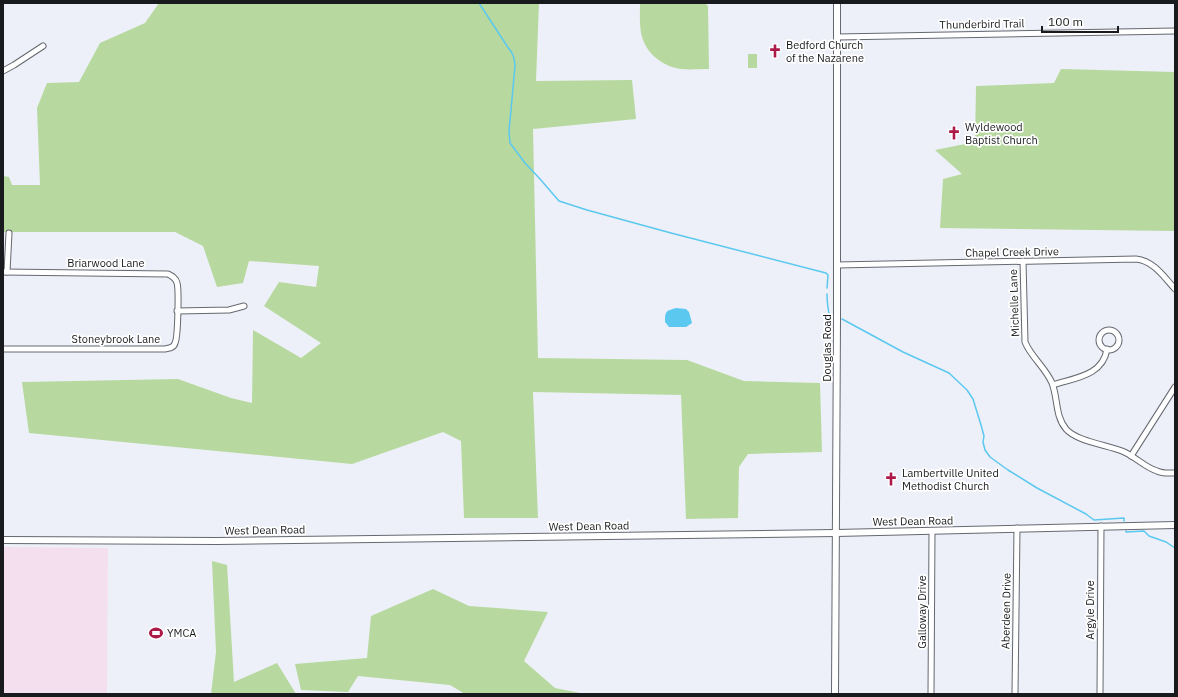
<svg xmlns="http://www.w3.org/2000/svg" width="1178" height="697" font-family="'IBM Plex Sans',sans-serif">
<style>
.education{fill:#f4dfee}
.green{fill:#b7d99f}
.water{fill:#5bc8f0}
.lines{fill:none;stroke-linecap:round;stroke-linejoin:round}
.stream{stroke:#5bc8f0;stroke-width:1.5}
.minor-casing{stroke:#65686f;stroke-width:7}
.tertiary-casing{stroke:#65686f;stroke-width:8}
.minor{stroke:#fff;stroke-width:5}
.tertiary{stroke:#fff;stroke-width:6}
.labels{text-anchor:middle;stroke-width:3.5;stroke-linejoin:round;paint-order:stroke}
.street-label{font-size:11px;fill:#191a1d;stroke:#fff}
.poi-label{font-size:11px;fill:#191a1d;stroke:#fff;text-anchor:start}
</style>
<rect width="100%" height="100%" fill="#edf0f8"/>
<path class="education" d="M3 547 108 548 107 694H3Z"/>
<g class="green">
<path d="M159 3H539L536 81 632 80 636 119 533 129 538 358 687 360 744 381 820 383 822 452 748 454 739 467 738 518 686 519 681 395 533 392 538 518H464L461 441 443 432 352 464 29 433 22 382 178 379 231 398 252 403 253 330 301 358 321 343 264 306 279 282 316 287 319 266 249 261 243 283 217 287 203 246 175 232H3V176L9 177 12 185H40L37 108 47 83 79 82 100 43 145 23Z"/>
<path d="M656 3H705L708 6 709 69C700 69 690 70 681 69 665 67 649 56 643 40 639 29 640 16 640 4Z"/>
<rect x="748" y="54" width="9" height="14"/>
<path d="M1061 69 1175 72V231L940 228 943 179 962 174 935 150 975 142 976 86 1054 83Z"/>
<path d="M212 561 227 565 234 682 277 663 296 694H211L216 652Z"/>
<path d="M433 589 469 606 548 612 524 661 555 688 585 694H465L450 685 358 676 348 692 301 690 295 664 367 658 371 616Z"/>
</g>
<path class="water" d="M676 308 686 309 689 312 692 323 686 327H669L665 322C665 311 666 311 676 308Z"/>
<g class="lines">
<g class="stream">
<path d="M479 3 507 46 512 53 514 58 515 66 509 131 510 143 525 163 540 179 559 201 587 210 671 233 826 273 828 275 827 288"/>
<path d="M827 294C827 299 828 315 831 318"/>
<path d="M842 319 903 352 949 373 967 390 973 399 981 425 984 436 983 442 985 450 990 457 1008 470 1037 488 1086 514 1094 520 1124 518V521"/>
<path d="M1126 531V532L1144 531 1149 536 1166 542 1175 548"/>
</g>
<g class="minor-casing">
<g id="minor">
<path d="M837 37 1175 31"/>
<path d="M3 71 14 65 43 46"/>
<path d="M1023 261 1025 342C1031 357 1045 367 1052 383 1058 398 1055 416 1066 429 1076 441 1107 445 1122 451 1135 456 1144 467 1157 471 1163 474 1169 473 1175 473"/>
<path d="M837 265 1136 259C1154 261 1164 277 1175 289"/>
<path d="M3 272 168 274C172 276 176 278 177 283 179 289 178 338 175 343 174 348 169 348 165 349H3"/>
<path d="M7 272 9 233"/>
<path d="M177 311 229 310 244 306"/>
<circle cx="1109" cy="340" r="10"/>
<path d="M1053 385C1074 378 1103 376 1107 349"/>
<path d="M1131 456 1175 387"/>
<path d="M931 694 932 531"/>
<path d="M1015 694 1017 528"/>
<path d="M1100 694 1101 526"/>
</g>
</g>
<g class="tertiary-casing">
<g id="tertiary">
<path d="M3 540 217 541 374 539 836 533 1175 525"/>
<path d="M835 694 837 320V3"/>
</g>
</g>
<use href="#minor" class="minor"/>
<use href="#tertiary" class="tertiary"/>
</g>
<defs>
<g id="church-bare" transform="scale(1.08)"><path d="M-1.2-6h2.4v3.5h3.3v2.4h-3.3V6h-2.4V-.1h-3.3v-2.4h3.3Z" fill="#ac1a4a" stroke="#fff" stroke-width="2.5" paint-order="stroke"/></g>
<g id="stadium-bare" transform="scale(1.08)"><path d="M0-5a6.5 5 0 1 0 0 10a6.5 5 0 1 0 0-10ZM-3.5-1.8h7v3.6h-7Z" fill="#ac1a4a" stroke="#fff" stroke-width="2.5" paint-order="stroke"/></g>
</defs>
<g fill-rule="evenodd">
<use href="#church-bare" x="775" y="51"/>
<use href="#church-bare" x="954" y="133"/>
<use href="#church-bare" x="891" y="479"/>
<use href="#stadium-bare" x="156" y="633"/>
</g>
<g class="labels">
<g class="street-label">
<text transform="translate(982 24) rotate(-1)" y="4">Thunderbird Trail</text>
<text transform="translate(1012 252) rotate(-1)" y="4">Chapel Creek Drive</text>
<text x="106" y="267">Briarwood Lane</text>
<text transform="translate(1014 303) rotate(-92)" y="4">Michelle Lane</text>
<text x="116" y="343">Stoneybrook Lane</text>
<text transform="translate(827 348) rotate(-90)" y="4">Douglas Road</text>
<text transform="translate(913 521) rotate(-1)" y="4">West Dean Road</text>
<text transform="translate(589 526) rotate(-1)" y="4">West Dean Road</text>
<text transform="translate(265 530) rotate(-1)" y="4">West Dean Road</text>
<text transform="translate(1090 610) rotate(-90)" y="4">Argyle Drive</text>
<text transform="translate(1006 611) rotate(-89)" y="4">Aberdeen Drive</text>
<text transform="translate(922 612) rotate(-90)" y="4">Galloway Drive</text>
</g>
<g class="poi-label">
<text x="786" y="49">Bedford Church<tspan x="786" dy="13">of the Nazarene</tspan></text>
<text x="965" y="131">Wyldewood<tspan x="965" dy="13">Baptist Church</tspan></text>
<text x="902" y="477">Lambertville United<tspan x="902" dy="13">Methodist Church</tspan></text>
<text x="167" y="637">YMCA</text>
</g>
</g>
<rect width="1178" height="697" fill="none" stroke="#191a1d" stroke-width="8"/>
<path d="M1042 26v6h76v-6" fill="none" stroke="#191a1d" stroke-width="2"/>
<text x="1048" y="26" font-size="12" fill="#191a1d" stroke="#ffffff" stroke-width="3" paint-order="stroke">100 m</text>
</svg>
